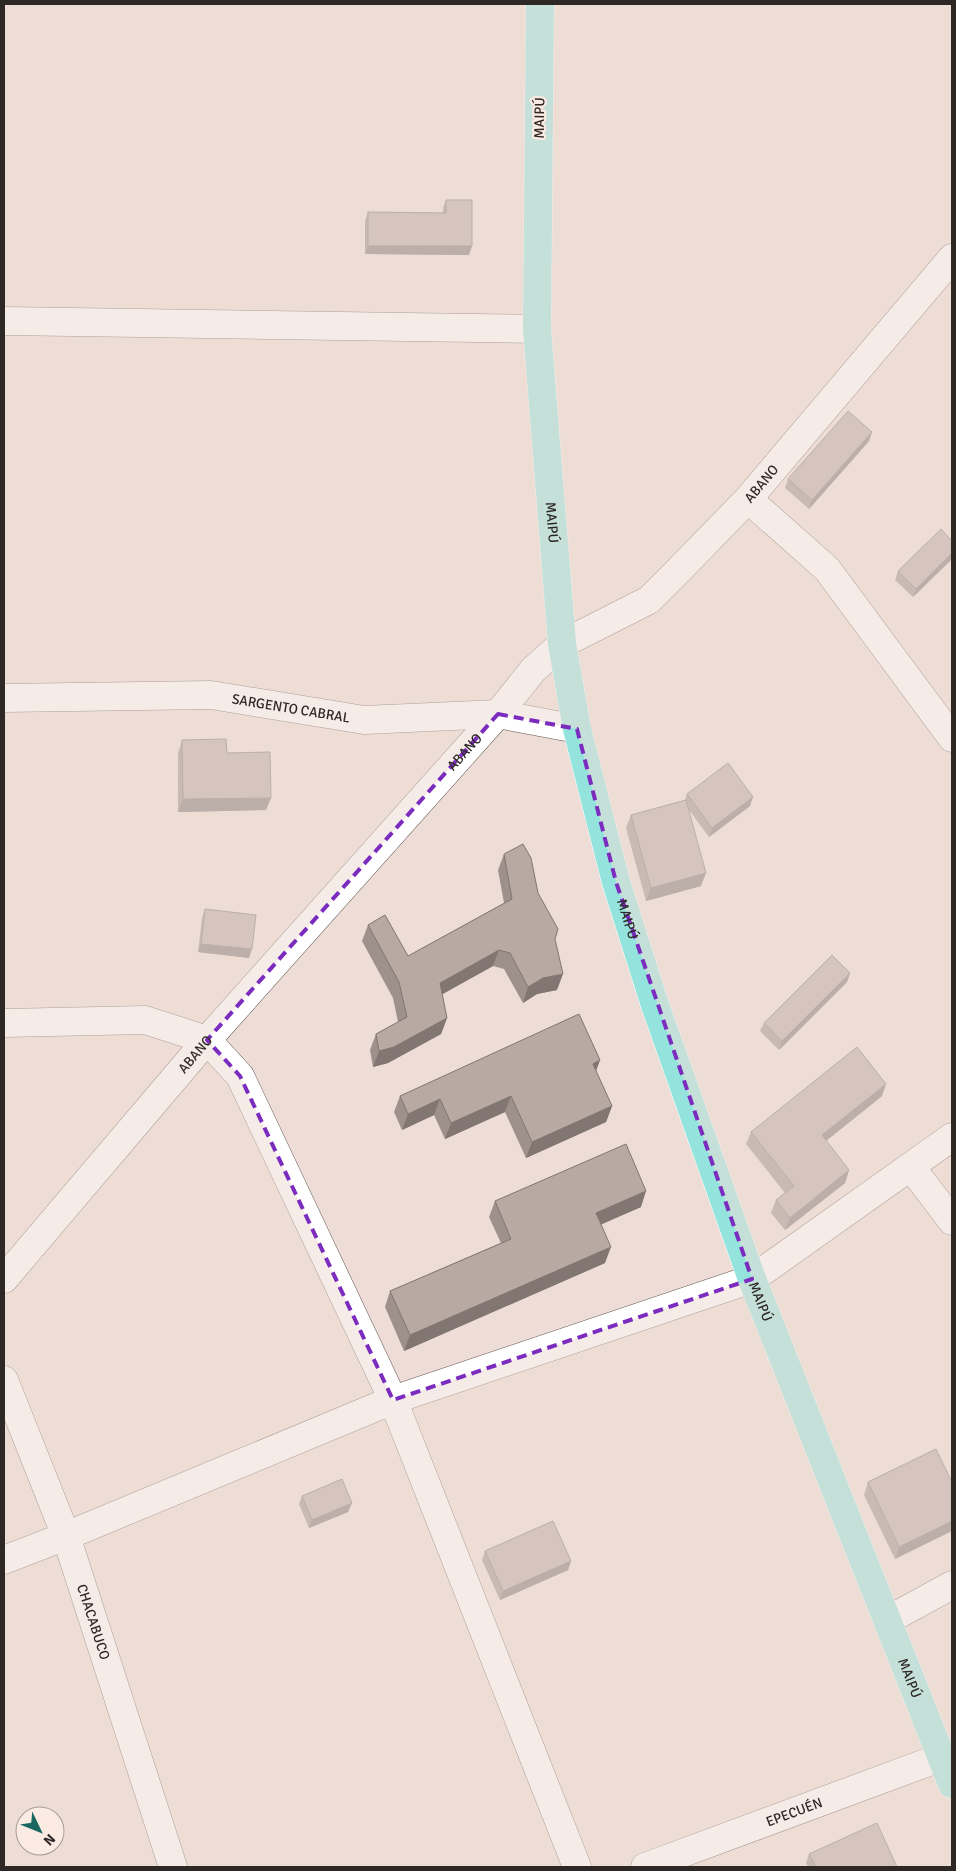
<svg xmlns="http://www.w3.org/2000/svg" width="956" height="1871" font-family="Signika,sans-serif">
<style>
.lines{fill:none;stroke-linecap:round;stroke-linejoin:round}
.minor-casing{stroke:#62554e;stroke-width:29}
.major-casing{stroke:#fff;stroke-width:29}
.minor{stroke:#fff;stroke-width:28}
.major{stroke:#94e4dd;stroke-width:28}
.wall{fill:#9e918b}
.shaded-wall{fill:#817671}
.building{fill:#b8a9a2;stroke:#817671}
.marked{fill:none;stroke:#7b2cbf;stroke-width:4;stroke-dasharray:10 6;stroke-linejoin:round}
.labels{text-anchor:middle;stroke-width:4.5;stroke-linejoin:round;paint-order:stroke}
.street-label{font-size:14px;fill:#2d2725;stroke:#fbebe3}
</style>
<rect width="100%" height="100%" fill="#edddd6"/>
<g class="lines">
<g class="minor-casing">
<g id="minor">
<path d="M4 321 537 329"/>
<path d="M748 499 827 569 952 738"/>
<path id="s1" d="M4 698 211 695 364 720 498 714 577 729"/>
<path d="M4 1023 145 1020 207 1040 240 1076 393 1400 577 1867"/>
<path d="M911 1167 952 1221"/>
<path id="s2" d="M4 1279 207 1040 498 714 533 670 562 644 649 600 678 571 748 499 952 258"/>
<path id="s3" d="M4 1380 66 1536 173 1867"/>
<path d="M4 1560 66 1536 393 1400 752 1279 952 1137"/>
<path d="M888 1620 952 1585"/>
<path id="s4" d="M645 1867 942 1757"/>
</g>
</g>
<g class="major-casing">
<g id="major">
<path id="s5" d="M540 4 537 329 562 644 577 729 616 882 655 1005 752 1279 952 1784"/>
</g>
</g>
<use href="#minor" class="minor"/>
<use href="#major" class="major"/>
</g>
<g class="wall">
<path d="M446 200 469 255 365 254V221L368 212 443 213V208Z"/>
<path d="M869 441 809 509 785 488 788 479Z"/>
<path d="M952 541V559L913 597 895 580 898 571Z"/>
<path d="M182 740 227 753 266 810 178 812V753Z"/>
<path d="M687 794 750 806 709 837 689 810 701 886 646 901 626 828 631 815 685 800Z"/>
<path d="M504 854 538 893 555 939 557 990 537 994 523 1003 504 969 493 966 442 994 447 1018 441 1034 388 1063 373 1067 370 1050 376 1034 398 1022 393 998 362 941 368 925 408 956 504 903 498 870Z"/>
<path d="M205 909 249 958 198 952 202 918Z"/>
<path d="M850 973 847 982 779 1050 760 1031 764 1023Z"/>
<path d="M600 1060 596 1071 612 1106 606 1122 526 1158 505 1112 445 1139 434 1115 402 1130 394 1112 400 1096Z"/>
<path d="M882 1096 826 1141 849 1170 845 1183 785 1230 771 1213 776 1200 785 1193 746 1144 751 1132Z"/>
<path d="M495 1201 641 1207 601 1224 605 1263 404 1351 385 1307 390 1291 501 1243 489 1217Z"/>
<path d="M936 1449 895 1559 864 1495 868 1482Z"/>
<path d="M302 1496 348 1512 309 1528 299 1504Z"/>
<path d="M485 1551 571 1561 568 1570 500 1600 482 1560Z"/>
<path d="M809 1854 897 1867H808L806 1863Z"/>
</g>
<g class="shaded-wall">
<path d="M368 246H472L469 255 365 254Z"/>
<path d="M872 432 869 441 809 509 812 500Z"/>
<path d="M952 553V559L913 597 916 589Z"/>
<path d="M753 797 750 806 709 837 712 828Z"/>
<path d="M271 798 266 810 178 812 183 799Z"/>
<path d="M706 873 701 886 646 901 651 888Z"/>
<path d="M201 944 252 949 249 958 198 952Z"/>
<path d="M499 950 493 966 434 999 440 983Z"/>
<path d="M850 973 847 982 779 1050 782 1041Z"/>
<path d="M563 974 557 990 537 994 523 1003 528 987 543 978Z"/>
<path d="M447 1018 441 1034 388 1063 373 1067 379 1051Z"/>
<path d="M600 1060 594 1076 593 1064Z"/>
<path d="M886 1084 882 1096 817 1148 822 1135Z"/>
<path d="M511 1096 505 1112 445 1139 451 1123Z"/>
<path d="M440 1099 434 1115 402 1130 408 1114Z"/>
<path d="M612 1106 606 1122 526 1158 532 1142Z"/>
<path d="M849 1170 845 1183 785 1230 790 1218Z"/>
<path d="M646 1191 641 1207 591 1229 596 1213Z"/>
<path d="M611 1247 605 1263 404 1351 410 1335Z"/>
<path d="M352 1503 348 1512 309 1528 312 1520Z"/>
<path d="M952 1521V1531L895 1559 899 1547Z"/>
<path d="M571 1561 568 1570 500 1600 503 1591Z"/>
</g>
<g class="building">
<path d="M446 200H472V246H368V212L446 213Z"/>
<path d="M848 411 872 432 812 500 788 479Z"/>
<path d="M941 529 952 541V553L916 589 898 571Z"/>
<path d="M226 739 227 753 270 752 271 798 183 799 182 740Z"/>
<path d="M728 763 753 797 712 828 687 794Z"/>
<path d="M686 800 706 873 651 888 631 815Z"/>
<path d="M523 844 531 858 538 893 558 929 555 939 563 974 543 978 528 987 510 953 499 950 440 983 447 1018 394 1047 379 1051 376 1034 407 1017 399 982 368 925 385 915 408 956 512 899 504 854Z"/>
<path d="M205 909 256 915 252 949 201 944Z"/>
<path d="M832 955 850 973 782 1041 764 1023Z"/>
<path d="M579 1014 600 1060 593 1064 612 1106 532 1142 511 1096 451 1123 440 1099 408 1114 400 1096Z"/>
<path d="M857 1047 886 1084 822 1135 849 1170 790 1218 776 1200 794 1186 751 1132Z"/>
<path d="M626 1144 646 1191 596 1213 611 1247 410 1335 390 1291 511 1239 495 1201Z"/>
<path d="M936 1449 952 1482V1521L899 1547 868 1482Z"/>
<path d="M342 1479 352 1503 312 1520 302 1496Z"/>
<path d="M553 1521 571 1561 503 1591 485 1551Z"/>
<path d="M877 1823 897 1867H816L809 1854Z"/>
</g>
<path d="M0 0H956V1871H0ZM498 714 577 729 616 882 752 1279 393 1400 240 1076 207 1040Z" fill="#edddd6" fill-opacity=".55" fill-rule="evenodd"/>
<path class="marked" d="M498 714 577 729 616 882 752 1279 393 1400 240 1076 207 1040Z"/>
<g class="labels">
<g class="street-label">
<text transform="translate(539 118) rotate(-89)" y="5">MAIPÚ</text>
<text dy="5" stroke="none"><textPath href="#s2" startOffset="1105">ABANO</textPath></text>
<text dy="5" stroke="none"><textPath href="#s5" startOffset="519">MAIPÚ</textPath></text>
<text dy="5" stroke="none"><textPath href="#s1" startOffset="288">SARGENTO CABRAL</textPath></text>
<text dy="5" stroke="none"><textPath href="#s2" startOffset="700">ABANO</textPath></text>
<text dy="5" stroke="none"><textPath href="#s5" startOffset="924">MAIPÚ</textPath></text>
<text dy="5" stroke="none"><textPath href="#s2" startOffset="295">ABANO</textPath></text>
<text dy="5" stroke="none"><textPath href="#s5" startOffset="1329">MAIPÚ</textPath></text>
<text dy="5" stroke="none"><textPath href="#s3" startOffset="258">CHACABUCO</textPath></text>
<text dy="5" stroke="none"><textPath href="#s5" startOffset="1734">MAIPÚ</textPath></text>
<text dy="5" stroke="none"><textPath href="#s4" startOffset="159">EPECUÉN</textPath></text>
</g>
</g>
<rect width="956" height="1871" fill="none" stroke="#2d2725" stroke-width="10"/>
<g transform="translate(40 1831) rotate(133)"><circle r="24" fill="#fbebe3" stroke="#a99d97"/>
<path d="M0-4L9 19L0 12L-9 19Z" fill="#1a6660"/>
<text y="-8" font-size="14" font-weight="bold" text-anchor="middle" fill="#2d2725">N</text>
</g>
</svg>
